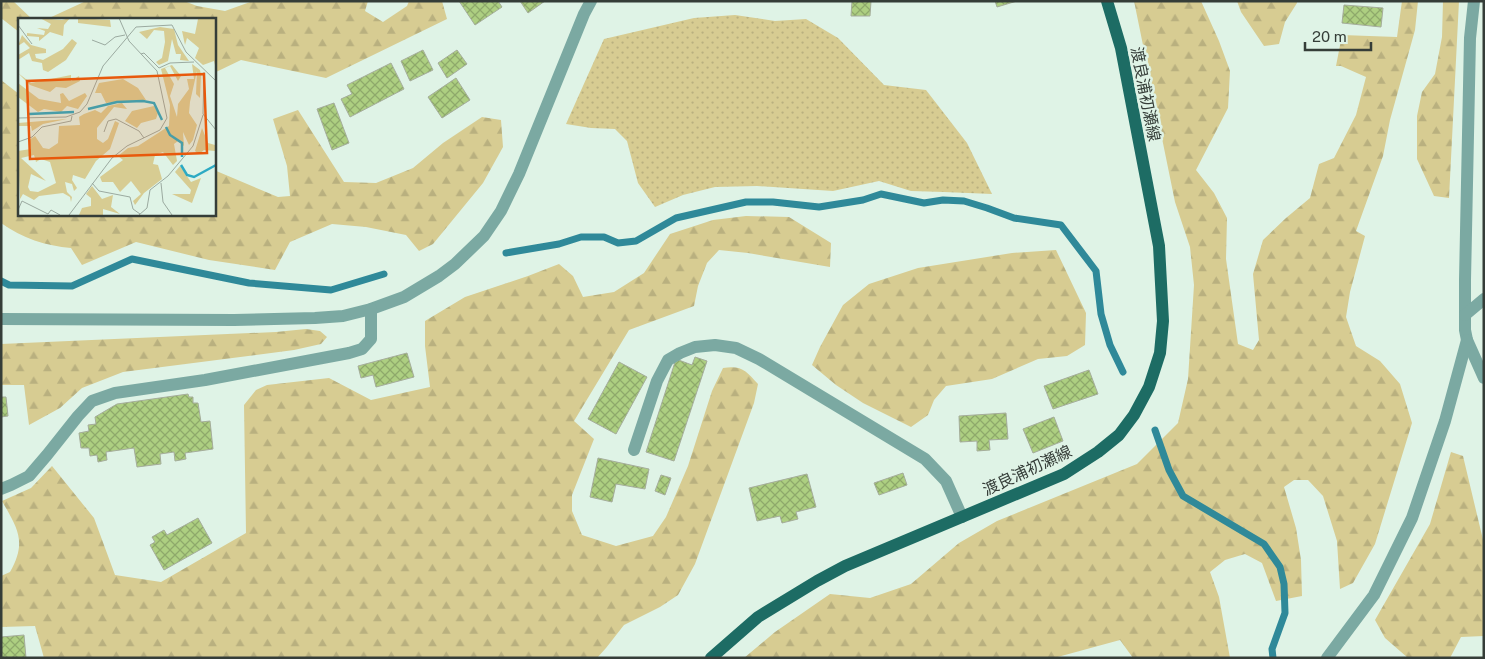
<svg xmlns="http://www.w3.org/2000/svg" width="1485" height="659" font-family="'Public Sans','Noto Sans JP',sans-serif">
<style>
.grass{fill:url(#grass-dots)}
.forest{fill:url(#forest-firs)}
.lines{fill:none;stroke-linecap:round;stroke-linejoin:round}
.stream{stroke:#2f8999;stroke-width:7}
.building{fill:url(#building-cross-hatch);stroke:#a5ad9b}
.minor{stroke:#7ba9a2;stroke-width:12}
.major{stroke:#1d6c64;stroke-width:12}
.labels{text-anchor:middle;stroke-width:5;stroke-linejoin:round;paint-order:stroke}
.street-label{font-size:16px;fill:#353d38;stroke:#dff3e6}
.inset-river{fill:none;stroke:#2caac3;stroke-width:2.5}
.inset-road{fill:none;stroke:#9baaa0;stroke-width:1}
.view{fill:#e8590c;fill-opacity:0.15;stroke:#e8590c;stroke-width:2.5}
.inset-edge{fill:none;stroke:#353d38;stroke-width:2.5}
</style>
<defs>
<pattern id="grass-dots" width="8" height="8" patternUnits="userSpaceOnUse" patternTransform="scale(1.25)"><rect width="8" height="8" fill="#d7cc92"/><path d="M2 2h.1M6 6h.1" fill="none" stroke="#b9b07f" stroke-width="1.8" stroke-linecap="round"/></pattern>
<pattern id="forest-firs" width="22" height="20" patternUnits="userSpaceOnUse" patternTransform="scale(1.25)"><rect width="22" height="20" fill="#d7cc92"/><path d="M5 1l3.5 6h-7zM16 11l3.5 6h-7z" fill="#b9b07f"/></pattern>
<pattern id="building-cross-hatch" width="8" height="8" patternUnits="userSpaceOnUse" patternTransform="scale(1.25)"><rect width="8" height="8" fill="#adcf81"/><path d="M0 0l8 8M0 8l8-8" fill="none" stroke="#8ea96b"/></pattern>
</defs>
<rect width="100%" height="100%" fill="#dff3e6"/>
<path class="grass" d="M735 15 775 21 806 19 838 38 884 85 926 90 967 143 992 194 944 192 911 191 879 181 833 191 757 186 715 187 683 195 655 207 638 183 627 141 615 129 591 128 566 124 604 39 694 18Z"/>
<g class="forest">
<path d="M1 1H13L32 19H19V32L1 18Z"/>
<path d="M86 1H184L197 6 225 11 253 1H368L365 11 383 22 407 6 409 1H442L447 19 326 78 241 60 216 72 214 82V19H47Z"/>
<path d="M1134 1H1201L1219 41 1230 71 1228 108 1196 170 1214 193 1227 218 1226 259 1238 344 1253 350 1259 340 1253 274 1263 240 1286 218 1310 198 1319 164 1334 158 1356 115 1366 77 1341 66H1336L1342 35 1397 37 1402 1H1418L1415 30 1390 120 1383 156 1356 231 1365 236 1350 292 1346 317 1356 346 1380 361 1400 384 1412 423 1375 544 1353 583 1340 589 1337 541 1323 496 1308 480H1294L1284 487 1296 528 1301 560 1302 596 1276 601 1262 563 1245 554 1225 560 1210 572 1219 597 1230 658H1133L1120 640 1054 658H744L775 632 830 594 870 598 911 584 959 543 997 521 1137 464 1178 423 1188 379 1194 285 1190 247 1175 202Z"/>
<path d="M1237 1H1297V3L1285 22 1279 44 1264 46 1241 12Z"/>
<path d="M1443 1H1459L1449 198 1434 196 1417 159V116L1422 92 1435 74 1442 37Z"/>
<path d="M1 80 19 94V214H214V170L278 197 290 196 287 166 273 119 298 110 344 182 376 183 413 168 443 143 482 117 501 120 503 147 483 183 433 244 419 251 406 235 366 227 332 224 290 242 275 270 209 260 136 242 82 265 71 248C46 246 22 238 1 223Z"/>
<path d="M746 216 789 217 831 243 830 267 748 253 719 250 707 263 698 286 694 306 629 330 574 421 594 439 572 495V511L582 535 616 546 653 536 666 517 688 466 712 391 723 368C742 365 746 371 758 384L754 403 695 564 678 595 660 607 624 625 606 648 597 658H44L35 626 1 627V576L10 572C27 542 18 529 2 501L31 488 52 466 94 518 115 575 161 582 246 533 244 405 256 390 267 385 329 378 371 400 430 387 425 346V321L465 297 528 276 559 264 573 276 583 297 614 292 644 273 670 234 713 220Z"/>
<path d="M1056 250 1086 313 1085 345 1067 356 1038 359 992 379 946 386 934 400 928 415 911 427 863 403 836 385 812 365 820 347 843 305 869 284 918 268 1012 253Z"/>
<path d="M306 329 320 331 327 337 321 344 294 350 123 372 82 388 60 408 29 425 24 385H1V344L276 332Z"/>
<path d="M1451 452 1463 456 1484 544V636L1461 637 1450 658H1408L1385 638 1375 620 1430 524Z"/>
</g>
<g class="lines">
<g class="stream">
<path d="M506 253 559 244 581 237H604L618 243 636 241 676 218 746 202H773L819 207 863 200 881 194 924 203 943 200 964 201 987 208 1014 218 1061 225 1096 271 1101 314 1110 345 1123 372"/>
<path d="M1 281 9 285 72 286 132 259 249 283 331 290 384 274"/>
<path d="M1155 430 1169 470 1183 496 1264 544 1280 567 1284 584 1285 613 1272 649 1273 658"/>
</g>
</g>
<g class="building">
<path d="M459 1H498L502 7 475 25Z"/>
<path d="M520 1H545L528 13Z"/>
<path d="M852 1H871L870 16H851Z"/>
<path d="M995 1H1017L997 7Z"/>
<path d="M1344 5 1383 8 1381 27 1342 23Z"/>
<path d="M423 50 433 70 410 81 401 61Z"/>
<path d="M457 50 467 64 447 78 438 63Z"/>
<path d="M391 63 404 89 350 117 341 99 352 94 347 85Z"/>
<path d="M456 78 470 100 442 118 428 97Z"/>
<path d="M334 103 349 143 332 150 317 109Z"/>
<path d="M407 353 414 377 376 387 373 375 361 378 358 366Z"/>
<path d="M695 357 707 361 674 461 646 452 676 359 692 365Z"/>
<path d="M619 362 647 377 616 434 588 419Z"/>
<path d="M1089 370 1098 394 1053 409 1044 386Z"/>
<path d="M188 394 189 397H193V403H198L201 422 210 421 213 449 185 453 186 459 175 461 174 452 160 454 161 464 137 467 134 448 106 452 107 460 98 462 97 455 90 456 89 448H81L79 433 89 431 88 425 96 424 95 417 117 404Z"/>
<path d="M1 397H6L8 416 1 417Z"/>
<path d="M1006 413 1008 439 989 440 990 450 977 451V441L960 442 959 416Z"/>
<path d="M1054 417 1063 441 1033 453 1023 429Z"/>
<path d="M598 458 649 469 645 489 616 484 612 502 590 497Z"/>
<path d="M903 473 907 485 879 495 874 483Z"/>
<path d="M807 474 816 507 796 512 798 519 782 523 780 516 757 521 749 488Z"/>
<path d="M661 475 671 478 665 495 655 491Z"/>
<path d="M198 518 212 543 164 570 150 545 155 542 152 537 164 530 167 535Z"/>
<path d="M24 635 26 658H1V637Z"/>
</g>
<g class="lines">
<g class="minor">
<path d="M1474 1 1470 38 1465 280V330L1467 340 1484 378"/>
<path d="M1465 315 1484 299"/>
<path d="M1 319 234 320 315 318 343 316 371 309 404 297 439 276 455 264 484 236 501 211 519 174 584 14 591 1"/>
<path d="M634 450 657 381 668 360 680 353 695 347 715 345 736 348 759 359 925 459 946 481 962 517"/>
<path d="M1 489 11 485 29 476 47 455 78 416 92 401 115 393 205 380 349 353 362 349 371 339V309"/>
<path d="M1327 658 1374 595 1412 518 1445 421 1467 340"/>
</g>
<path class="major" d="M711 658 758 617 817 581 845 566 1064 474 1098 452 1119 435 1134 415 1149 387 1160 353 1163 321 1159 246 1121 48 1107 1"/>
</g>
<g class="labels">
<g class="street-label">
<text transform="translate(1146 94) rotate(79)" y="6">渡良浦初瀬線</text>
<text transform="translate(1027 470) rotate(-25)" y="6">渡良浦初瀬線</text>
</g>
</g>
<g transform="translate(18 18)">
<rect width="198" height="198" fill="#dff3e6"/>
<path d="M105 61 120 70 128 82 88 85 83 75H77L81 65ZM74 168 84 181 95 177 93 189 102 196 85 191V197H61L64 190 73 188V180L68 176Z" fill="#d7cc92"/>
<path d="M22 0 44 2 52 0 46 7 45 18 32 14 21 23V19L9 18V15L26 17 27 13 19 10 30 11 33 6ZM60 0 92 2 93 9 60 5ZM197 0V47L196 43 185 47 177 40 181 30 169 20 167 27 164 13 177 16 180 1ZM142 9 156 11 160 27 171 43 162 42 163 36H158L154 21 150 43 141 47 138 44 144 40 147 24 146 13 136 12 129 21 121 14ZM4 17 13 27 28 31V35L17 36 18 40 25 42 45 31 54 21 59 25 48 42 30 54 25 52 24 45 14 43 11 35 0 42V37L12 30 6 24 0 28ZM174 46 182 52 183 57 182 80 178 76 179 53 172 84 171 95 179 107 175 122 171 127 165 114 166 128 160 123 156 126 159 143 155 147 145 134 137 137 135 146 140 147 144 161 126 175 117 187 115 183 123 176 113 163 102 174 95 164H84L82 159 105 142 100 138 110 130 120 128 151 108 152 87 143 51 154 47 163 58 160 63 152 48 147 50 156 66 152 78 159 99 160 86 171 71 169 61H176ZM0 55 13 65 53 57V63L61 58 62 63 48 70 38 69 32 74 12 67ZM0 65 21 81 43 85 42 76 45 75 51 83 67 75 69 78 60 91 49 88 43 94 26 91 20 94 0 79ZM104 85 109 91 96 89 79 110V121L85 125 90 121 97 103 101 105 92 131 78 143 67 161 55 157 54 162 59 170 56 173 54 166 47 164 49 174 54 179 53 184 52 179 45 175 21 178 16 182 5 176 2 181 0 133 13 131 11 122 17 118 25 130 31 131 40 125 41 108 62 107 61 99 66 96 77 92 83 95 90 88ZM16 137 18 144 23 141 32 144 38 165 20 174 12 173 10 169 13 156 28 163 3 140ZM136 88 140 95 138 101 123 105 119 110 107 103 114 93ZM49 101 25 106 14 113 13 108H0V105ZM184 110 190 125 197 127V133L186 132 181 136 177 133ZM162 148 173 164 183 160 174 185 154 176H172L173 172 157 154Z" fill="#d7cc92" fill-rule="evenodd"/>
<path class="inset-river" d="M70 91 99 84 125 83 136 85 144 102M11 96 56 94M148 109 152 117 164 125V139M163 147 169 157 176 159 198 147"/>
<path class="inset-road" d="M0 7 14 26M74 22 87 27 97 19 107 17M123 36 126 35 141 50 152 45 176 44M186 54 185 96 198 112M0 100 48 99 62 94 69 86 85 48 118 9 154 7 168 34 198 63M86 114 90 103 98 101 121 113 126 120M0 124 14 119 24 109 53 103 54 98M74 165 81 173 112 179 115 191 122 196M143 165 145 184 154 197M0 192 4 183 30 196 33 192 42 197M51 197 94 140 109 128 142 112 149 100 139 53 111 23 101 0M121 197 129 190 132 172 150 158 175 128 185 97"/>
<path class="view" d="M186 56 189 135 12 141 9 63Z"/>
<rect width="198" height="198" class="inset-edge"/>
</g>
<rect width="1485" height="659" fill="none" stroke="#353d38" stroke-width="5"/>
<path d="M1305 42v8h66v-8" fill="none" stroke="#353d38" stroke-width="2.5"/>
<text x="1312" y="42" font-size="15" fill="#353d38" stroke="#dff3e6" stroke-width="4" paint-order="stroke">20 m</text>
</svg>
